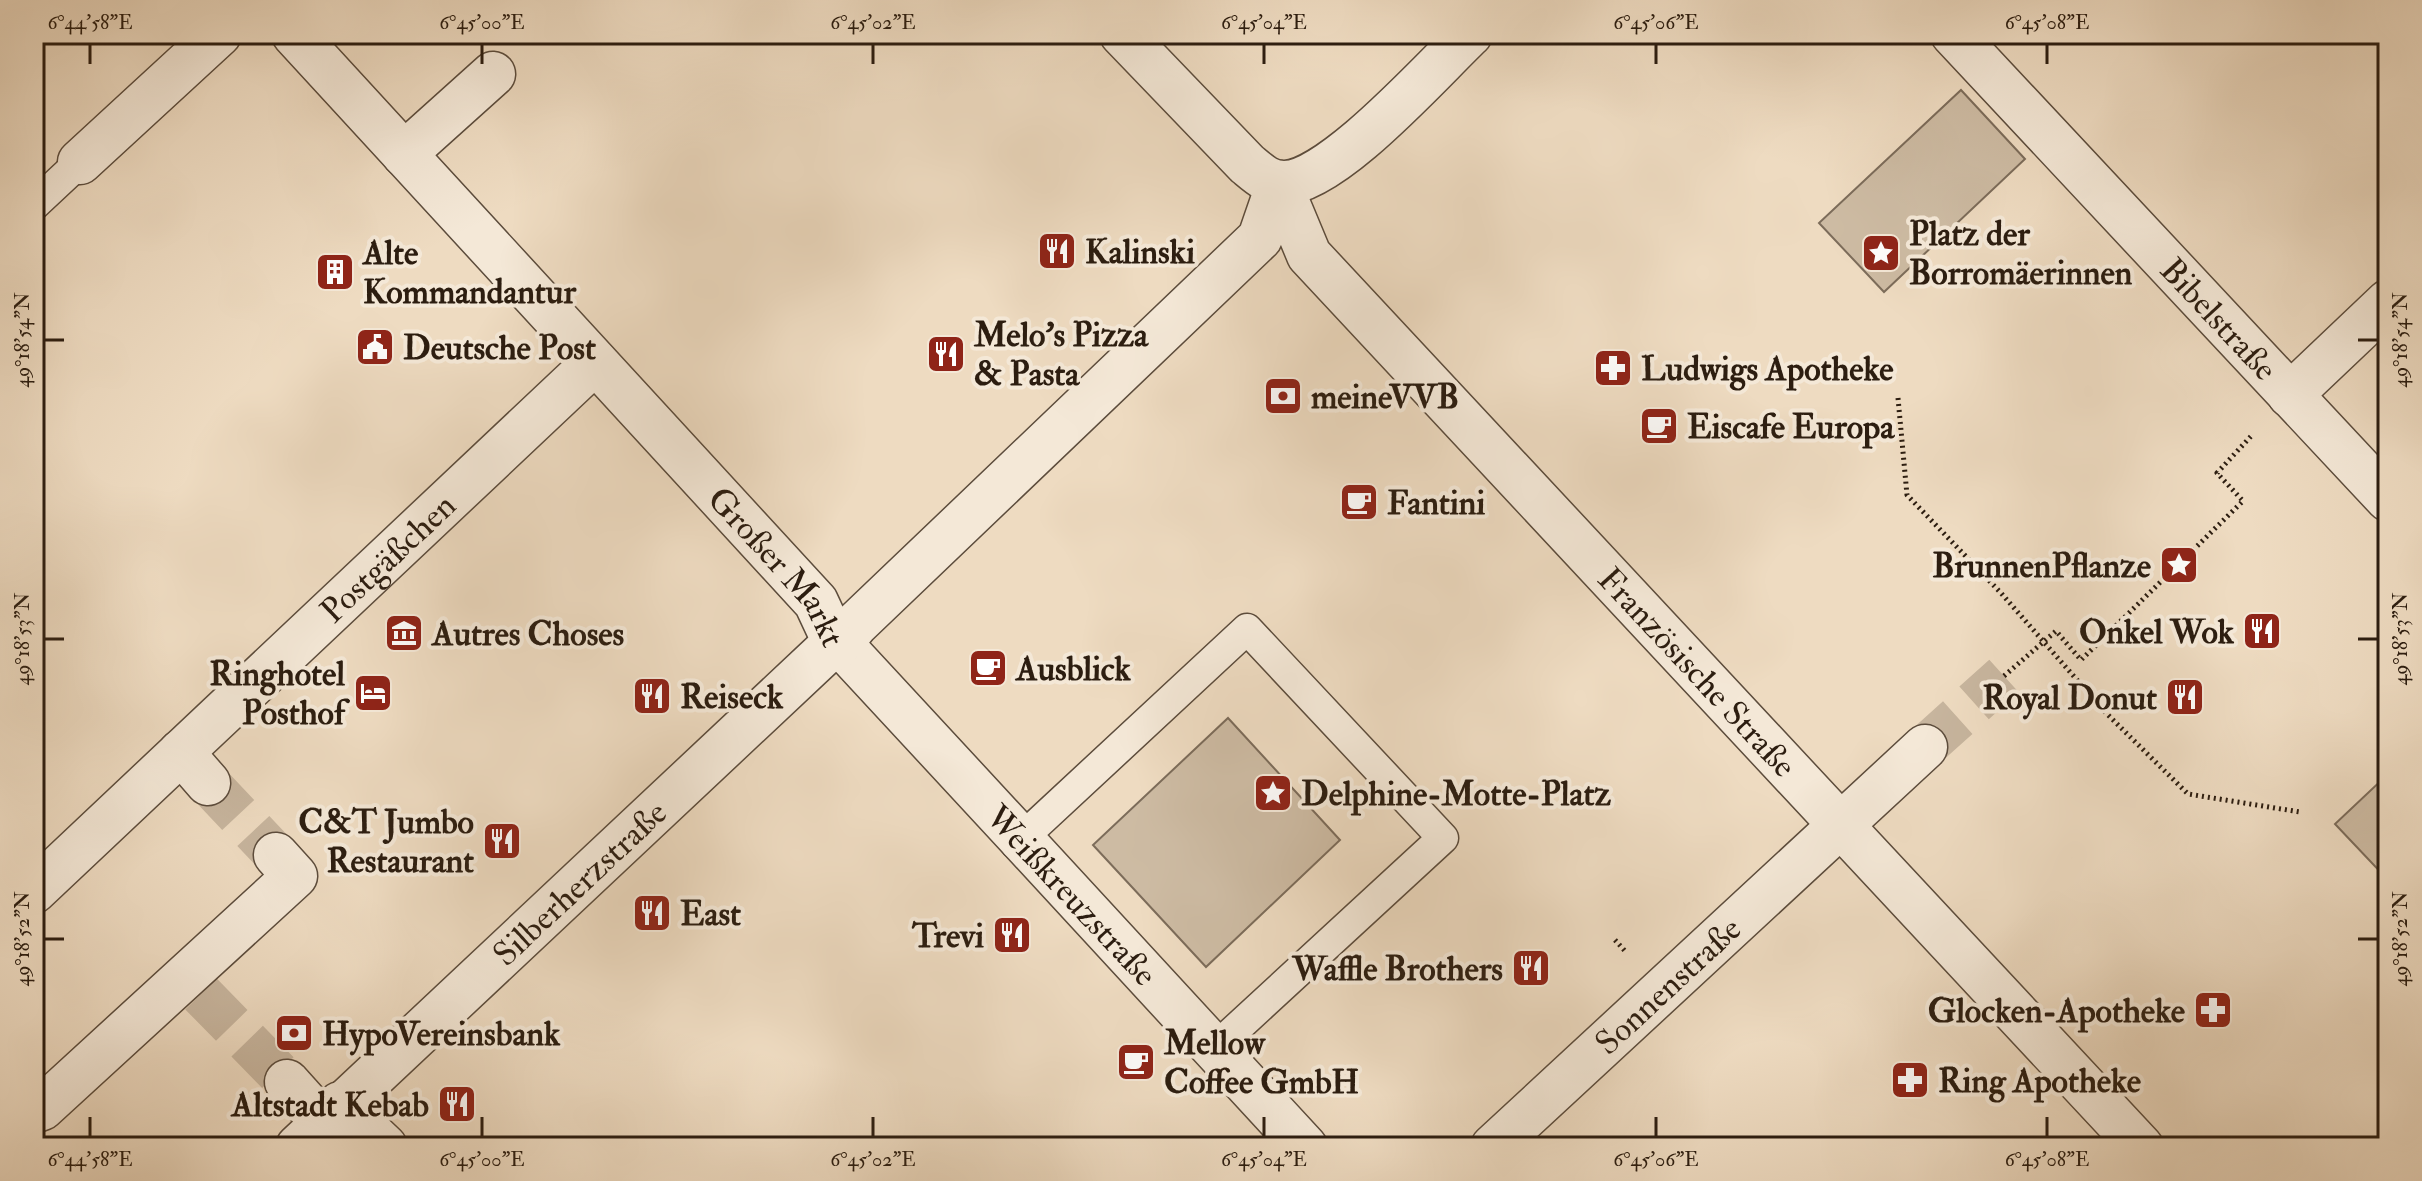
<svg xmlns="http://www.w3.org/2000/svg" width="2422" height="1181" font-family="'IM FELL Double Pica',serif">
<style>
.green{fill:#cdbba3;stroke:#7c6c5a;stroke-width:2}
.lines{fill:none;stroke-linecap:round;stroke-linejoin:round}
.pedestrian-tunnel{stroke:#c7b59e;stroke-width:44;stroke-dasharray:44 22;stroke-linecap:butt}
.service-casing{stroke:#5c4c3c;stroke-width:33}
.pedestrian-casing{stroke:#5c4c3c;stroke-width:47}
.minor-casing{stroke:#5c4c3c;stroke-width:47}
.path{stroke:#2c1d10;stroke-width:5;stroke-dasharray:2 4;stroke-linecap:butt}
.service{stroke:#f4e8d7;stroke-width:30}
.pedestrian{stroke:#f4e8d7;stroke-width:44}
.minor{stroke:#f4e8d7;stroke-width:44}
.ticks{fill:none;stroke:#2c1d10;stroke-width:3}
.labels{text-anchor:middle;stroke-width:8;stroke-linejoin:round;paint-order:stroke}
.poi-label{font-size:34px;font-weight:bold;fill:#2c1d10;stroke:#f4e8d7;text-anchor:start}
.street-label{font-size:34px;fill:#2c1d10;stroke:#f4e8d7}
.neatline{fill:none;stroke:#2c1d10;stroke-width:3}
.ticks-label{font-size:20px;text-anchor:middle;fill:#2c1d10}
</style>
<rect width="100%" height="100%" fill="#eedbc1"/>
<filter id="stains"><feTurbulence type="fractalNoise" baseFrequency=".0025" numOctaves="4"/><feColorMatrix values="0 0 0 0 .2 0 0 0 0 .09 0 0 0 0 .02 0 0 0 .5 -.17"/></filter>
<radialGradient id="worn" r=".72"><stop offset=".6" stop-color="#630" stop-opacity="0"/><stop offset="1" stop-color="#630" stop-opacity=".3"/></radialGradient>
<g class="green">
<path d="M1961 90 2025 159 1884 292 1819 223Z"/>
<path d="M1228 718 1340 840 1206 967 1093 845Z"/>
<path d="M2388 774V880L2335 824Z"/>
</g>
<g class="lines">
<g class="pedestrian-tunnel">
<path d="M1925 747 2004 676"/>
<path d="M208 783 276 855"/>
<path d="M201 994 287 1082"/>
</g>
<g class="service-casing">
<g id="service">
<path d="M34 205 80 162"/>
<path d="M1021 839 1247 629 1443 838 1213 1050"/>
</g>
</g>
<g class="pedestrian-casing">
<g id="pedestrian">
<path id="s1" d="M294 34 816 602 837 647"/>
<path d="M404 154 493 74"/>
<path d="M80 162 219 34"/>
<path id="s2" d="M1279 183 1309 255 2141 1147"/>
<path d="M837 647 856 624 1260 238 1279 183"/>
<path d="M837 647 845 649 1021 839"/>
<path d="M181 752 208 783"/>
<path id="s3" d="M34 891 595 362"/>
<path d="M287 1082 323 1122"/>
<path d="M340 1104 385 1147"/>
<path d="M34 1111 42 1108 295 876 276 855"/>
<path id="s4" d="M298 1147 824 653 837 647"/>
<path id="s5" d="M1493 1147 1925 747"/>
</g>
</g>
<g class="minor-casing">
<g id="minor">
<path d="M1122 34 1247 164C1259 174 1268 183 1284 183 1333 182 1432 70 1470 34"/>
<path id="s6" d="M1953 34 2388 499"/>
<path d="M2290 395 2388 302"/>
<path d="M1021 839 1305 1147"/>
</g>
</g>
<g class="path">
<path d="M1898 398 1907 495 2001 593 2106 713 2188 794 2300 812"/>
<path d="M2004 676 2056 631 2081 660 2243 501 2217 473 2253 434"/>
<path d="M1615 940 1625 951"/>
</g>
<use href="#service" class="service"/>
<use href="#pedestrian" class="pedestrian"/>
<use href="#minor" class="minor"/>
</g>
<path class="ticks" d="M90 44V64M482 44V64M873 44V64M1264 44V64M1656 44V64M2047 44V64M44 340H64M2358 340H2378M44 639H64M2358 639H2378M44 939H64M2358 939H2378M90 1117V1137M482 1117V1137M873 1117V1137M1264 1117V1137M1656 1117V1137M2047 1117V1137"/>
<defs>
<g id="restaurant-square" transform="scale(2)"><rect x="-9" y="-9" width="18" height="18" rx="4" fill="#8f2418" stroke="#f4e8d7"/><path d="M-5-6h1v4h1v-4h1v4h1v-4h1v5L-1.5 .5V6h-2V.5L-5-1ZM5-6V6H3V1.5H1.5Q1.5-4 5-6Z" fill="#fff"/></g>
<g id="sight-square" transform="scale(2)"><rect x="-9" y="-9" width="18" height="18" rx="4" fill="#8f2418" stroke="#f4e8d7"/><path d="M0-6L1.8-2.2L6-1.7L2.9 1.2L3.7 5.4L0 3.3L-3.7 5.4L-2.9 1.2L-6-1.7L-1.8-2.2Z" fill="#fff"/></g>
<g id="building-square" transform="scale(2)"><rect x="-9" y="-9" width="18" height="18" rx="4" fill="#8f2418" stroke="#f4e8d7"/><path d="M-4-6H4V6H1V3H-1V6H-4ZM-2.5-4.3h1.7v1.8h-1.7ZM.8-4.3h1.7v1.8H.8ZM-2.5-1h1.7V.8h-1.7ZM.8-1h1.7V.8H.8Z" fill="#fff"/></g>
<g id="civic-square" transform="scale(2)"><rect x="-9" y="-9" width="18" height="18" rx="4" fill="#8f2418" stroke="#f4e8d7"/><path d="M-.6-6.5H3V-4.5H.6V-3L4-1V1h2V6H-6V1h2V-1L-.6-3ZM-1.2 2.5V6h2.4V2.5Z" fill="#fff"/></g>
<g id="pharmacy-square" transform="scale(2)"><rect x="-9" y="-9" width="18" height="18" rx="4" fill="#8f2418" stroke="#f4e8d7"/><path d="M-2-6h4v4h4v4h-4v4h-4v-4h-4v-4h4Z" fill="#fff"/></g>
<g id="bank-square" transform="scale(2)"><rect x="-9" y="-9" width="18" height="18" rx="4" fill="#8f2418" stroke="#f4e8d7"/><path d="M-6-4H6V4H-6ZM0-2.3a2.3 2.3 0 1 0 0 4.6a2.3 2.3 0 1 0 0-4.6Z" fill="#fff"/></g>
<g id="cafe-square" transform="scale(2)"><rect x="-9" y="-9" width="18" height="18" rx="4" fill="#8f2418" stroke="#f4e8d7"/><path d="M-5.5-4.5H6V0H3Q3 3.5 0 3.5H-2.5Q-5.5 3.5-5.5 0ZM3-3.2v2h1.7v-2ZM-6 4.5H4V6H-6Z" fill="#fff"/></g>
<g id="museum-square" transform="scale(2)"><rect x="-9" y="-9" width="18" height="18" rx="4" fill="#8f2418" stroke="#f4e8d7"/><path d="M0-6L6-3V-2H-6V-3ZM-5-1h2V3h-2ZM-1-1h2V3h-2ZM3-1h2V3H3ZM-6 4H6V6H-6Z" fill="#fff"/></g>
<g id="hotel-square" transform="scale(2)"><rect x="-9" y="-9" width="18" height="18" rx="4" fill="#8f2418" stroke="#f4e8d7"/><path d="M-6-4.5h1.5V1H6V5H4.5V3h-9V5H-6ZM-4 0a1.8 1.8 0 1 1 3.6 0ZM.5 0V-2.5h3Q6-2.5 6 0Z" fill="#fff"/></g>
</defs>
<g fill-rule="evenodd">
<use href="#restaurant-square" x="1057" y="251"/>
<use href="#sight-square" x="1881" y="253"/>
<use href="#building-square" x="335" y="272"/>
<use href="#civic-square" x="375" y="347"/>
<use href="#restaurant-square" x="946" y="354"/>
<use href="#pharmacy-square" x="1613" y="368"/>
<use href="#bank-square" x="1283" y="396"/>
<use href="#cafe-square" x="1659" y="426"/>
<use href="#cafe-square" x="1359" y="502"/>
<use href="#sight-square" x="2179" y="565"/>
<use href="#restaurant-square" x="2262" y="631"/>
<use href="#museum-square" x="404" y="633"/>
<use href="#cafe-square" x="988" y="668"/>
<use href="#hotel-square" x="373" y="693"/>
<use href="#restaurant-square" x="652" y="696"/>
<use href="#restaurant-square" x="2185" y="697"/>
<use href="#sight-square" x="1273" y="793"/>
<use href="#restaurant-square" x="502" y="841"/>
<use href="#restaurant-square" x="652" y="913"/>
<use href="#restaurant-square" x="1012" y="935"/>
<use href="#restaurant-square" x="1531" y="968"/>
<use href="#pharmacy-square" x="2213" y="1010"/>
<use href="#bank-square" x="294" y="1033"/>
<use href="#cafe-square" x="1136" y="1062"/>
<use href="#pharmacy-square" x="1910" y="1080"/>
<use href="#restaurant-square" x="457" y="1104"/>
</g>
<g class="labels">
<g class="poi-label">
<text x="1909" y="245">Platz der<tspan x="1909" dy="39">Borromäerinnen</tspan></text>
<text x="1085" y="263">Kalinski</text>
<text x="363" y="264">Alte<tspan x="363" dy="39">Kommandantur</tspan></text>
<text x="974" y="346">Melo's Pizza<tspan x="974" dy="39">&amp; Pasta</tspan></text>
<text x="403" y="359">Deutsche Post</text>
<text x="1641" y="380">Ludwigs Apotheke</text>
<text x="1311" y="408">meineVVB</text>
<text x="1687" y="438">Eiscafe Europa</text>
<text x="1387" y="514">Fantini</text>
<text x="2151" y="577" text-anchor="end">BrunnenPflanze</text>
<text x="2234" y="643" text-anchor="end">Onkel Wok</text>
<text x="432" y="645">Autres Choses</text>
<text x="1016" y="680">Ausblick</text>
<text x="345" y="685" text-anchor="end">Ringhotel<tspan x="345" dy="39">Posthof</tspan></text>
<text x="680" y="708">Reiseck</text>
<text x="2157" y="709" text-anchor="end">Royal Donut</text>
<text x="1301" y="805">Delphine-Motte-Platz</text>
<text x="474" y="833" text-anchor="end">C&amp;T Jumbo<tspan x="474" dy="39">Restaurant</tspan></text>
<text x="680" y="925">East</text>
<text x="984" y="947" text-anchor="end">Trevi</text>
<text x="1503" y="980" text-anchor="end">Waffle Brothers</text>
<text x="2185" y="1022" text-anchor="end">Glocken-Apotheke</text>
<text x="322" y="1045">HypoVereinsbank</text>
<text x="1164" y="1054">Mellow<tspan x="1164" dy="39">Coffee GmbH</tspan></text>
<text x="1938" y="1092">Ring Apotheke</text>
<text x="429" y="1116" text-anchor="end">Altstadt Kebab</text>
</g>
<g class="street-label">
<text dy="12" stroke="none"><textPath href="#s6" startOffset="390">Bibelstraße</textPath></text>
<text dy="12" stroke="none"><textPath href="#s3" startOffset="486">Postgäßchen</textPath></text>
<text dy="12" stroke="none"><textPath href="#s1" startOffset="720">Großer Markt</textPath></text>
<text dy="12" stroke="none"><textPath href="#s2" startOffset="648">Französische Straße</textPath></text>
<text dy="12" stroke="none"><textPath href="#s4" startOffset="386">Silberherzstraße</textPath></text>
<text transform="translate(1072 895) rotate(47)" y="12">Weißkreuzstraße</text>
<text dy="12" stroke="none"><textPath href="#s5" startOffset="238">Sonnenstraße</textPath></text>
</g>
</g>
<rect width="2422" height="1181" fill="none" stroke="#eedbc1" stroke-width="88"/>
<rect x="44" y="44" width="2334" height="1093" class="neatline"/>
<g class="ticks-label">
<text x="90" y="29">6°44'58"E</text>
<text x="482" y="29">6°45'00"E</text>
<text x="873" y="29">6°45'02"E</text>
<text x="1264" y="29">6°45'04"E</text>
<text x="1656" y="29">6°45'06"E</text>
<text x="2047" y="29">6°45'08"E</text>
<text transform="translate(22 340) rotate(-90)" y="7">49°18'54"N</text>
<text transform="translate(2400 340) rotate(-90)" y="7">49°18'54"N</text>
<text transform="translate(22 639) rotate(-90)" y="7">49°18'53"N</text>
<text transform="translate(2400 639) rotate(-90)" y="7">49°18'53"N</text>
<text transform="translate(22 939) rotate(-90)" y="7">49°18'52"N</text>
<text transform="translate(2400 939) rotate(-90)" y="7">49°18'52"N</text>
<text x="90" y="1166">6°44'58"E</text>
<text x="482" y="1166">6°45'00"E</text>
<text x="873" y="1166">6°45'02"E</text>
<text x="1264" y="1166">6°45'04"E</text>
<text x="1656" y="1166">6°45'06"E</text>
<text x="2047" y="1166">6°45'08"E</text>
</g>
<rect width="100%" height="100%" filter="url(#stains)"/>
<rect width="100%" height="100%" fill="url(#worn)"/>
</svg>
